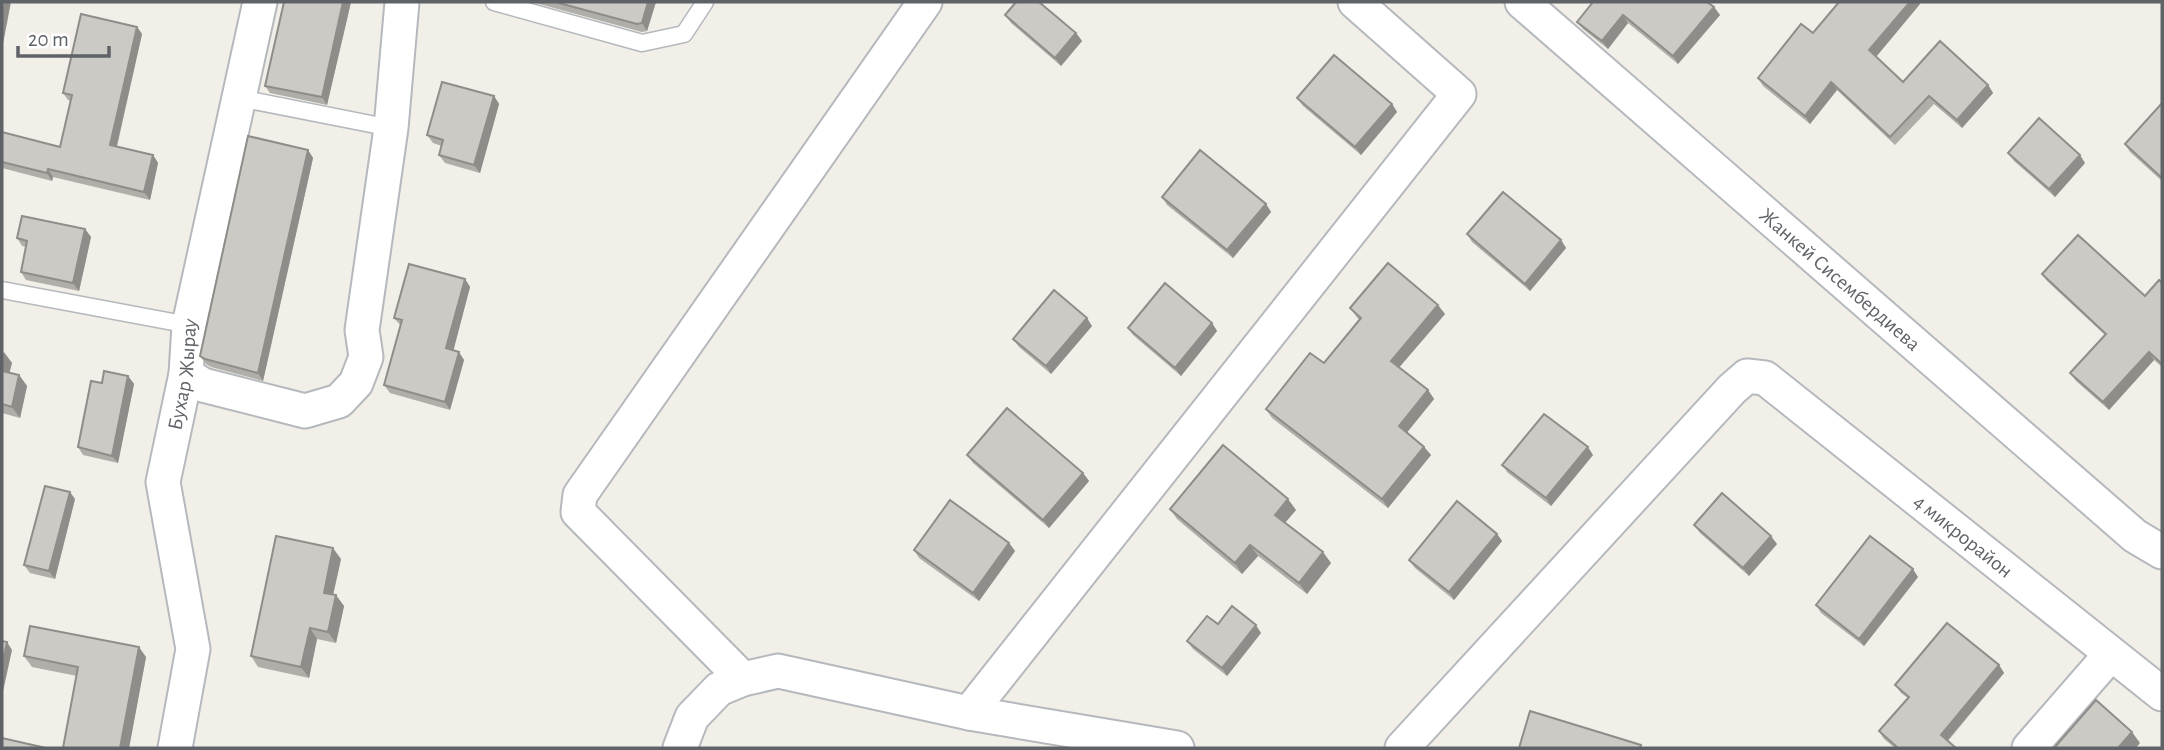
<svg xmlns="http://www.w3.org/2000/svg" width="2164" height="750" font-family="'Alegreya Sans',sans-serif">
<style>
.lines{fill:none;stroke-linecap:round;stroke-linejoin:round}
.lane-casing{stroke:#b5b8bc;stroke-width:19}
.street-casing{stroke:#b5b8bc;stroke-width:37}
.lane{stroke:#fff;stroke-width:16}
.street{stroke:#fff;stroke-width:33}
.wall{fill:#afaea9}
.shaded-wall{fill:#8f8d8a}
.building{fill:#cccac5;stroke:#8f8d8a;stroke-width:2}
.labels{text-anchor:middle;stroke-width:5;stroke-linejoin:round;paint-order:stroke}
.street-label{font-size:21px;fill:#5f6368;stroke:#fff}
</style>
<rect width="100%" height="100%" fill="#f1efe8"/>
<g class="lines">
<g class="lane-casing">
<g id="lane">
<path d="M494 2 642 43 684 34 705 2"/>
<path d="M239 98 391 128"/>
<path d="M2 290 189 325"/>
</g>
</g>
<g class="street-casing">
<g id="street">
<path id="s1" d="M1522 2 2135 536 2162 552"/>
<path d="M186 374 203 385 305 411 339 401 356 383 366 357 362 330 391 128 402 2"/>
<path d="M743 679 578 512 580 495 925 2"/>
<path d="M969 713 1459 94 1355 2"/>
<path id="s2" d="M175 748 193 649 163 482 186 374 189 325 260 2"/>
<path d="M680 748 692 717 719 689 743 679 778 671 969 713 1177 748"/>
<path id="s3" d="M1402 748 1732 389 1747 376 1765 378 2162 694"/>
<path d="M2029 748 2110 655"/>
</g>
</g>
<use href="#lane" class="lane"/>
<use href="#street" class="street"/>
</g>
<g class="wall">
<path d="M284 2H351L327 105 270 93 265 86Z"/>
<path d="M532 2H656L647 31 642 32Z"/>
<path d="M1839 2H1918L1920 4 1876 57 1903 82 1988 85 1993 93 1962 128 1934 104 1895 145 1837 90 1810 124 1763 86 1758 78 1813 33Z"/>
<path d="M1714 7 1720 15 1678 64 1628 23 1608 49 1583 29 1577 22Z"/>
<path d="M1005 15 1076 33 1082 41 1061 66 1011 23Z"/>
<path d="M137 27 142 34 117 147 153 155 158 163 150 200 53 177 52 181 2 168V132L60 147 71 101 68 100 63 93Z"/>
<path d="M494 96 499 104 480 173 445 163 439 155 442 146 433 143 427 135Z"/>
<path d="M1297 98 1392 104 1397 112 1361 155 1303 106Z"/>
<path d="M2162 103V181L2130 152 2125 144Z"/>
<path d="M308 150 313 158 263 381 211 367 206 364 200 356Z"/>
<path d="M2008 153 2085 163 2055 197 2014 161Z"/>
<path d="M1162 197 1266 204 1271 212 1233 258 1167 205Z"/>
<path d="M85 229 91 237 79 291 26 280 21 272 26 247 22 246 17 238Z"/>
<path d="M1467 234 1561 240 1566 248 1530 291 1472 242Z"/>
<path d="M2042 274 2145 296 2162 283V367L2154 360 2109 410 2076 381 2070 373 2105 335 2047 281Z"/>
<path d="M465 279 470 287 453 350 464 360 450 410 390 393 384 385 401 326 394 318Z"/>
<path d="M1350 308 1445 314 1399 367 1428 390 1434 399 1407 432 1424 447 1431 455 1388 508 1272 418 1266 409 1324 363 1359 320Z"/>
<path d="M1212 323 1217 331 1181 376 1133 335 1128 328Z"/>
<path d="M1092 326 1051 374 1019 347 1013 339Z"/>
<path d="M2 351 12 363 9 373 19 375 27 386 20 418 2 413Z"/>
<path d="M128 376 134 384 118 463 83 455 78 447 102 383Z"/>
<path d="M967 455 1083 473 1089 481 1049 528 973 463Z"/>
<path d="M1593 455 1551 506 1508 473 1502 465Z"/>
<path d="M75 499 55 579 30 573 24 565Z"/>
<path d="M1170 509 1296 510 1285 523 1331 563 1307 594 1258 556 1242 574 1177 519Z"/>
<path d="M1694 525 1777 544 1749 576 1700 533Z"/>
<path d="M1497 534 1502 541 1454 600 1415 568 1409 560Z"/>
<path d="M1009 543 1015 551 979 601 919 558 914 550Z"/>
<path d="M341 559 333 595 344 606 336 643 317 639 309 678 258 667 251 656Z"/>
<path d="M1918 577 1864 646 1821 613 1816 605Z"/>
<path d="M1261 633 1227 676 1193 649 1187 641Z"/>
<path d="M24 656 146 657 129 748H63L77 676 32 667Z"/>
<path d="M1999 665 2004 673 1948 741 1956 748H1895L1884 739 1879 731 1908 698 1901 693 1895 685Z"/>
</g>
<g class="shaded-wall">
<path d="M5 2H11L2 49V18Z"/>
<path d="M343 2H351L327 105 322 97Z"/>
<path d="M648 2H656L647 31 642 23Z"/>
<path d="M1910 2H1918L1920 4 1875 58 1869 50Z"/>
<path d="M1714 7 1720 15 1678 64 1673 56Z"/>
<path d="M1623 15 1628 23 1608 49 1602 41Z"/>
<path d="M137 27 142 34 115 153 110 145Z"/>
<path d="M1076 33 1082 41 1061 66 1055 58Z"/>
<path d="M1831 82 1837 90 1810 124 1805 116Z"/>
<path d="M1988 85 1993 93 1962 128 1957 120Z"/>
<path d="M494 96 499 104 480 173 474 165Z"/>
<path d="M1392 104 1397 112 1361 155 1355 147Z"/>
<path d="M308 150 313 158 263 381 258 373Z"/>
<path d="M153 155 158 163 150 200 144 192Z"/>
<path d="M2080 155 2085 163 2055 197 2049 189Z"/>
<path d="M48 169 53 177 52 181 47 173Z"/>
<path d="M1266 204 1271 212 1233 258 1227 250Z"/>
<path d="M85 229 91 237 79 291 73 283Z"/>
<path d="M1561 240 1566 248 1530 291 1525 284Z"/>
<path d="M465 279 470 287 452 356 446 348Z"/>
<path d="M1438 305 1445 314 1397 370 1391 361Z"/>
<path d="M1087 318 1092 326 1051 374 1046 366Z"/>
<path d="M1212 323 1217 331 1181 376 1175 368Z"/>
<path d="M4 352 12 363 7 382 2 374V361Z"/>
<path d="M459 352 464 360 450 410 445 402Z"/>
<path d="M2149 352 2154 360 2109 410 2103 402Z"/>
<path d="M19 375 27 386 20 418 12 407Z"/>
<path d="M128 376 134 384 118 463 112 456Z"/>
<path d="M1428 390 1434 399 1405 435 1399 426Z"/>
<path d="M1424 447 1431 455 1388 508 1382 499Z"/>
<path d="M1588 447 1593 455 1551 506 1546 498Z"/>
<path d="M1083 473 1089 481 1049 528 1043 520Z"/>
<path d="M70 492 75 499 55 579 49 571Z"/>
<path d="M1288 499 1296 510 1282 526 1275 515Z"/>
<path d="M1497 534 1502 541 1454 600 1449 592Z"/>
<path d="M1771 536 1777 544 1749 576 1743 568Z"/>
<path d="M1009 543 1015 551 979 601 973 593Z"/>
<path d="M1250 545 1258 556 1242 574 1235 563Z"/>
<path d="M333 548 341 559 331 604 324 593Z"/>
<path d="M1323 552 1331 563 1307 594 1299 583Z"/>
<path d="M1913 569 1918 577 1864 646 1859 639Z"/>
<path d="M336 595 344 606 336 643 328 632Z"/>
<path d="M1256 625 1261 633 1227 676 1222 668Z"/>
<path d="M310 628 317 639 309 678 301 667Z"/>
<path d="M7 642 12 650 2 696V664Z"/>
<path d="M139 647 146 657 129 748H120Z"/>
<path d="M1999 665 2004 673 1946 742 1941 735Z"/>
<path d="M2132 732 2140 743 2136 748H2118Z"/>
</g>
<g class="building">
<path d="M2 2H5L2 18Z"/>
<path d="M284 2H343L322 97 265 86Z"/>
<path d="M555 2H648L642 23 637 24Z"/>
<path d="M1016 2H1039L1076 33 1055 58 1005 15Z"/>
<path d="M1593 2H1707L1714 7 1673 56 1623 15 1602 41 1577 22Z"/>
<path d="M1839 2H1910L1869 50 1903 82 1940 41 1988 85 1957 120 1929 96 1890 137 1831 82 1805 116 1758 78 1801 24 1813 33Z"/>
<path d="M81 14 137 27 110 145 153 155 144 192 48 169 47 173 2 162V132L60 147 72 95 63 93Z"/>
<path d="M1334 55 1392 104 1355 147 1297 98Z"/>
<path d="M442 82 494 96 474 165 439 155 443 140 427 135Z"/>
<path d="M2162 103V178L2125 144Z"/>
<path d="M2039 118 2080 155 2049 189 2008 153Z"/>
<path d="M248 136 308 150 258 373 205 359 200 356Z"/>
<path d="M1200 150 1266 204 1227 250 1162 197Z"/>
<path d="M1503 192 1561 240 1525 284 1467 234Z"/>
<path d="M22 216 85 229 73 283 21 272 27 241 17 238Z"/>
<path d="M2078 235 2145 296 2159 280 2162 283V364L2149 352 2103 402 2070 373 2106 334 2042 274Z"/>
<path d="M1388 263 1438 305 1391 361 1428 390 1399 426 1424 447 1382 499 1266 409 1310 353 1324 363 1361 318 1350 308Z"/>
<path d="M409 264 465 279 446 348 459 352 445 402 384 385 402 320 394 318Z"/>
<path d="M1165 283 1212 323 1175 368 1128 328Z"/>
<path d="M1054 290 1087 318 1046 366 1013 339Z"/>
<path d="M2 371 19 375 12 407 2 404Z"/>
<path d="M104 371 128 376 112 456 78 447 91 381 102 383Z"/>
<path d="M1007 408 1083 473 1043 520 967 455Z"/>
<path d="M1544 414 1588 447 1546 498 1502 465Z"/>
<path d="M1223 445 1288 499 1275 515 1323 552 1299 583 1250 545 1235 563 1170 509Z"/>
<path d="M45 486 70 492 49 571 24 565Z"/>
<path d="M1722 493 1771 536 1743 568 1694 525Z"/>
<path d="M950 500 1009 543 973 593 914 550Z"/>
<path d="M1457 501 1497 534 1449 592 1409 560Z"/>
<path d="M276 536 333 548 324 593 336 595 328 632 310 628 301 667 251 656Z"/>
<path d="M1870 536 1913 569 1859 639 1816 605Z"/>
<path d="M1232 606 1256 625 1222 668 1187 641 1207 616 1218 624Z"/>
<path d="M1947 623 1999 665 1941 735 1956 748H1898L1879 731 1909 697 1895 685Z"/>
<path d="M30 626 139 647 120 748H63L78 667 24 656Z"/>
<path d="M2 641 7 642 2 664Z"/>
<path d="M2096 700 2132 732 2118 748H2054Z"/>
<path d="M1530 711 1641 745 1640 748H1519Z"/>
<path d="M2 738 46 748H2Z"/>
</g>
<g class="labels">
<g class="street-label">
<text dy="7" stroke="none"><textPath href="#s1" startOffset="422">Жанкей Сисембердиева</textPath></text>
<text dy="7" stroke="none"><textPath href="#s2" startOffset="380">Бухар Жырау</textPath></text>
<text dy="7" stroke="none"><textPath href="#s3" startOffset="779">4 микрорайон</textPath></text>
</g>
</g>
<rect width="2164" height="750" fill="none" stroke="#5f6368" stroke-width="7"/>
<path d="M18 46v10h91v-10" fill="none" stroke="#5f6368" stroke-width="3.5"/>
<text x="28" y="46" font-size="21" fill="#5f6368" stroke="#ffffff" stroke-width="5" paint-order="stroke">20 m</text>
</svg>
